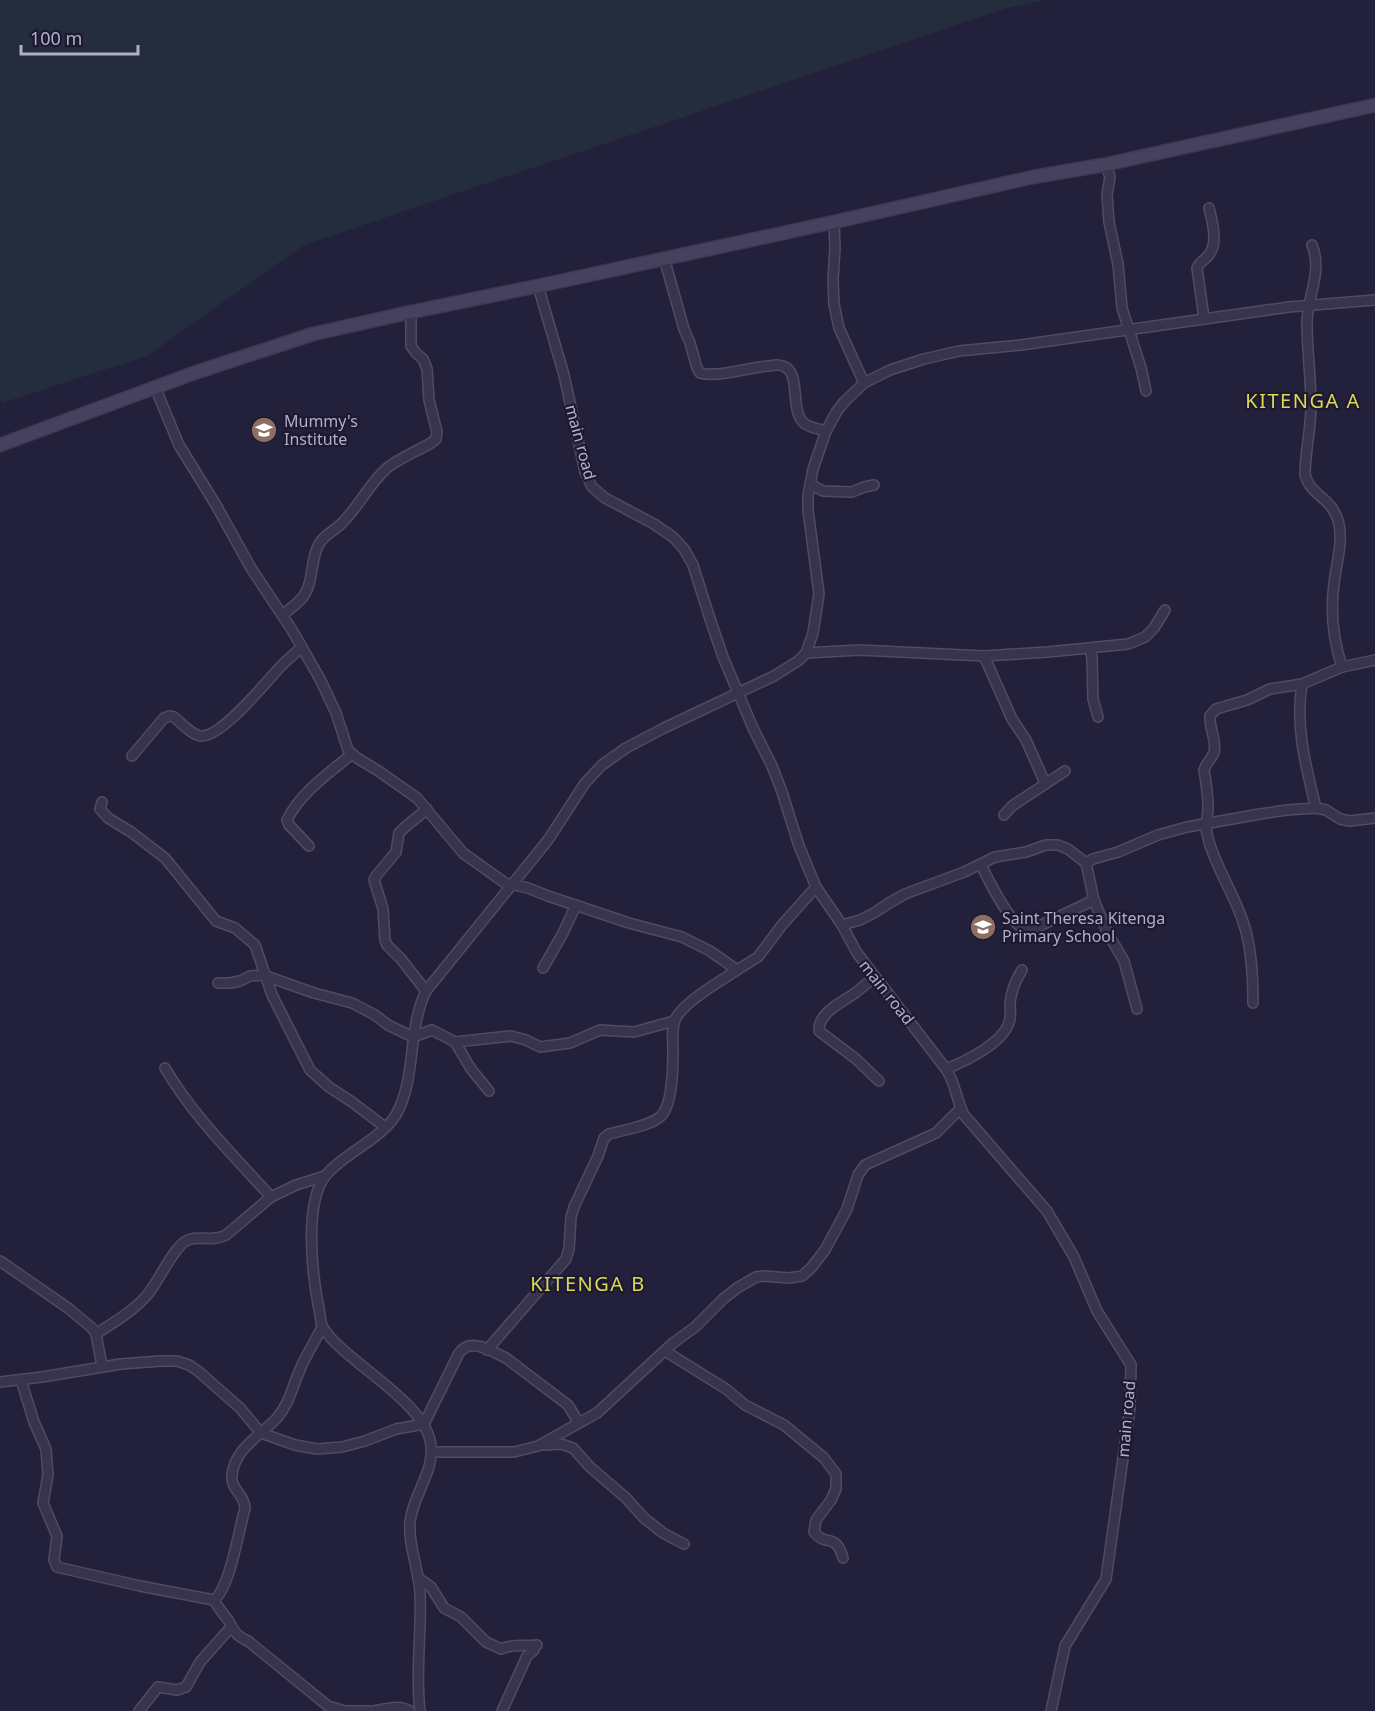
<svg xmlns="http://www.w3.org/2000/svg" width="1375" height="1711" font-family="'Noto Sans',sans-serif">
<style>
.green{fill:#232d3e}
.lines{fill:none;stroke-linecap:round;stroke-linejoin:round}
.street-casing{stroke:#4f4b63;stroke-width:12}
.secondary-casing{stroke:#3d3a51;stroke-width:15}
.street{stroke:#37344b;stroke-width:9}
.secondary{stroke:#46415e;stroke-width:12}
.labels{text-anchor:middle;stroke-width:4.5;stroke-linejoin:round;paint-order:stroke}
.poi-label{font-size:16px;fill:#b2aec7;stroke:#1c1930;text-anchor:start}
.street-label{font-size:16px;fill:#b2aec7;stroke:#1c1930}
.quarter-label{font-size:20px;letter-spacing:1.5px;fill:#dbd856;stroke:#1c1930}
</style>
<rect width="100%" height="100%" fill="#23203b"/>
<path class="green" d="M0 0H1044L1004 9 304 245 147 356 2 403 0 397Z"/>
<g class="lines">
<g class="street-casing">
<g id="street">
<path d="M1103 165 1108 171 1110 177 1107 195 1109 222 1118 264 1122 308 1141 368 1146 391"/>
<path d="M834 222 835 248 833 279 834 304 839 328 864 383"/>
<path d="M1312 245C1323 271 1307 297 1307 323 1307 350 1311 378 1311 406 1311 429 1305 452 1305 475 1311 497 1333 497 1339 524 1343 544 1336 564 1334 584 1330 613 1333 639 1342 667"/>
<path d="M664 258 684 329 690 343 697 368 700 373C718 378 749 367 769 366 773 365 778 364 783 366 802 372 789 410 804 423 810 428 819 429 826 431"/>
<path d="M538 286 564 375 585 472 592 487 605 498 654 524 673 537 684 549 693 565 711 622 723 657 753 728 772 766 782 792 799 846 816 887 842 925 857 953 946 1069C956 1084 956 1100 964 1115L1047 1211 1074 1257 1097 1311 1131 1365 1130 1408 1106 1579 1065 1646 1051 1711"/>
<path d="M1204 318 1197 268C1200 261 1207 259 1210 253 1218 241 1212 221 1209 208"/>
<path d="M155 387 179 445 216 505 251 568 292 630 320 679 336 713 348 750 357 758 377 770 417 798 463 853 505 883 528 888 548 896 629 923 682 937 710 951 737 970 758 957 782 925 816 887"/>
<path d="M810 484 823 491 852 492 864 487 874 485"/>
<path d="M282 615C289 610 297 604 303 597 314 582 310 560 319 544 325 534 336 530 343 522 359 506 369 484 387 468 396 460 419 450 431 443L436 439 437 432 429 400 427 369 423 359 416 353 411 346V312"/>
<path d="M1090 648 1092 658 1093 699 1098 717"/>
<path d="M806 653 859 650 984 656 1048 652 1128 644 1145 637 1154 628 1165 610"/>
<path d="M984 656 1012 719 1026 740 1045 783"/>
<path d="M1302 684C1295 727 1306 767 1316 808"/>
<path d="M132 756 164 718 169 716 174 717C181 723 192 735 201 736 221 738 266 682 281 666 288 659 295 653 302 647"/>
<path d="M102 802 100 809 108 818 131 832 165 858 216 921 235 928 255 945 272 995 310 1070 329 1087 352 1102 385 1127"/>
<path d="M1004 815 1012 806 1065 771"/>
<path d="M309 846 289 825 287 820C300 793 329 773 352 754"/>
<path d="M1086 863 1093 859 1118 852 1158 835 1187 827 1260 814 1287 810 1316 808 1326 810 1340 819 1350 821 1375 818"/>
<path d="M981 865C988 879 1009 922 1023 928 1027 930 1029 929 1033 929L1094 900"/>
<path d="M842 925 860 920 874 913 889 903 905 894 964 872 995 857 1026 852 1046 845H1058L1068 849 1086 863 1094 900 1107 932 1124 961 1137 1009"/>
<path d="M543 968 563 933 576 905"/>
<path d="M875 977C868 982 862 988 855 993 843 1002 818 1012 819 1031L856 1059 879 1081"/>
<path d="M218 983H230L240 981 250 976 263 975 314 993 352 1003 375 1015 388 1025 413 1037 432 1030 455 1042 511 1036 526 1040 540 1047 570 1043 600 1030 634 1032 674 1021"/>
<path d="M426 991 401 959 387 945 385 940 383 909 374 880 376 876 396 852 399 833 404 828 427 809"/>
<path d="M1253 1003C1253 977 1252 949 1244 925 1235 894 1214 866 1207 834 1205 825 1208 816 1208 807 1208 794 1206 782 1204 770 1206 763 1212 759 1214 752 1217 740 1209 728 1210 716L1216 709 1247 700 1270 689 1302 684 1342 667 1375 660"/>
<path d="M455 1042 471 1069 489 1091"/>
<path d="M165 1068C193 1116 234 1156 271 1197"/>
<path d="M946 1069C966 1061 1006 1042 1010 1019 1011 1014 1010 1009 1010 1004 1011 991 1015 981 1022 970"/>
<path d="M0 1261 68 1308 92 1328 96 1334 102 1366"/>
<path d="M96 1334C114 1322 134 1311 148 1294 158 1282 174 1247 186 1241 198 1234 211 1243 226 1235L271 1197 296 1185 325 1176"/>
<path d="M487 1350 566 1259 569 1249 571 1217 574 1207 598 1156 604 1138 609 1134C623 1130 651 1126 661 1116 673 1104 673 1066 673 1049 673 1039 671 1027 676 1018 684 1002 722 980 737 970"/>
<path d="M665 1351 726 1389 745 1405 784 1425 824 1458 836 1474V1489L831 1500 816 1520 814 1532C826 1548 835 1531 843 1558"/>
<path d="M21 1380 34 1422 46 1449 48 1475 43 1503 57 1536 54 1560 57 1567 140 1586 214 1600C230 1588 239 1529 245 1508 245 1495 230 1489 232 1475 235 1448 260 1436 277 1418 289 1404 292 1388 299 1372 305 1356 315 1342 322 1327"/>
<path d="M0 1382 42 1377 121 1364 161 1361H177L189 1365 198 1371 240 1408 261 1433 295 1445 317 1449 342 1447 365 1441 396 1429 424 1424 459 1353C471 1337 491 1351 506 1358L568 1405 579 1423"/>
<path d="M544 1445 561 1444 573 1448 590 1467 626 1498 644 1518 663 1533 684 1544"/>
<path d="M432 1452H514L538 1446 597 1413 673 1343 695 1327 723 1299 737 1288 756 1277 764 1276 789 1278 802 1276 811 1268 825 1250 847 1209 858 1175 865 1165 936 1133 961 1108"/>
<path d="M418 1578 431 1587 444 1608 461 1617 486 1642 501 1649C514 1643 524 1647 537 1645"/>
<path d="M214 1600C217 1606 221 1611 225 1616 235 1627 230 1633 248 1641L328 1706 345 1711H369"/>
<path d="M139 1711 158 1687 177 1690 186 1687 200 1662 231 1627"/>
<path d="M374 1711C386 1709 399 1704 410 1711"/>
<path d="M420 1711C415 1672 422 1632 420 1593 419 1569 408 1546 410 1522 413 1493 437 1470 430 1440 421 1402 356 1367 330 1337 328 1334 324 1330 322 1326 320 1319 320 1311 318 1304 312 1271 304 1202 326 1175 346 1151 386 1138 399 1109 416 1072 408 1028 426 991L548 840 585 783 602 765 626 748 664 728 774 676 798 661 806 653 813 633 819 594 808 510V496L813 469 826 431 837 411 844 402 864 383 890 370 924 359 959 351 1021 345 1289 307 1375 300"/>
<path d="M502 1711 527 1656 534 1650"/>
</g>
</g>
<g class="secondary-casing">
<path id="secondary" d="M0 445 194 373 313 334 411 312 538 286 834 222 1033 177 1103 165 1375 105"/>
</g>
<use href="#street" class="street"/>
<use href="#secondary" class="secondary"/>
</g>
<defs>
<g id="school-disc" transform="scale(1.35)"><circle r="9.5" fill="#8d6e63" stroke="#1c1930"/><path d="M0-5L7-2L0 1L-7-2ZM-4 1L0 2.5L4 1V4Q0 6-4 4Z" fill="#fff"/></g>
</defs>
<g fill-rule="evenodd">
<use href="#school-disc" x="264" y="430"/>
<use href="#school-disc" x="983" y="927"/>
</g>
<g class="labels">
<g class="poi-label">
<text x="284" y="427">Mummy's<tspan x="284" dy="18">Institute</tspan></text>
<text x="1002" y="924">Saint Theresa Kitenga<tspan x="1002" dy="18">Primary School</tspan></text>
</g>
<g class="street-label">
<text transform="translate(581 442) rotate(75)" y="6">main road</text>
<text transform="translate(887 992) rotate(52)" y="6">main road</text>
<text transform="translate(1126 1419) rotate(-85)" y="6">main road</text>
</g>
<g class="quarter-label">
<text x="1303" y="408">KITENGA A</text>
<text x="588" y="1291">KITENGA B</text>
</g>
</g>
<path d="M21 45v9h117v-9" fill="none" stroke="#b2aec7" stroke-width="3"/>
<text x="30" y="45" font-size="18" fill="#b2aec7" stroke="#1c1930" stroke-width="4.5" paint-order="stroke">100 m</text>
</svg>
